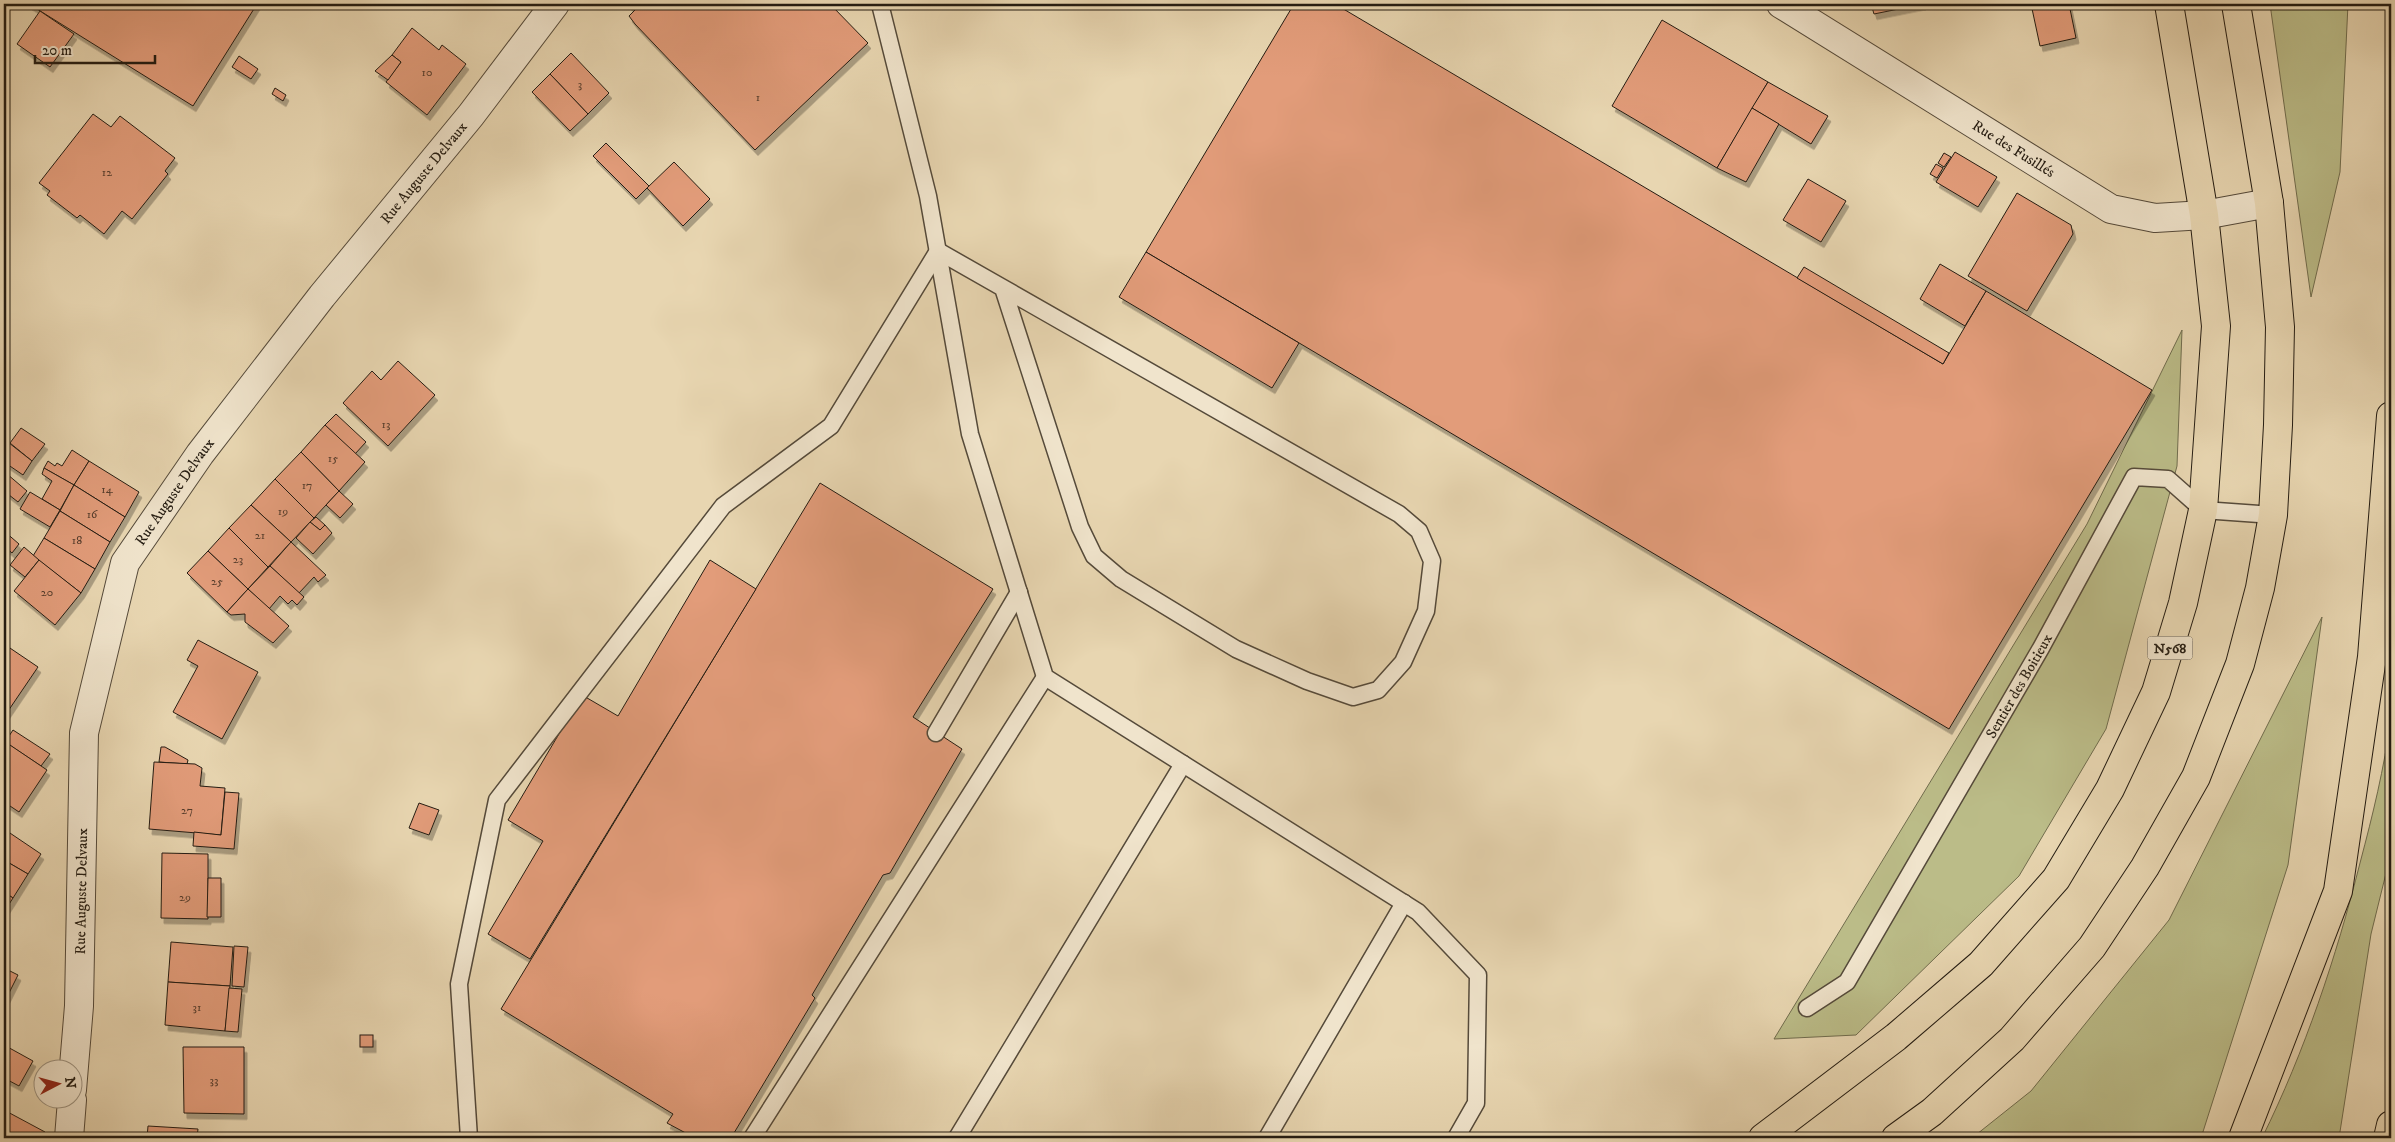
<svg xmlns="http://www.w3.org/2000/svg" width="2395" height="1142" font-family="'IM FELL DW Pica',serif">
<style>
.green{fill:#bbbc88;stroke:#706c4d}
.building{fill:#e29c7a;stroke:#241c12;filter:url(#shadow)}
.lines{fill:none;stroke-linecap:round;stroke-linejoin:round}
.service-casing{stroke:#554a3a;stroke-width:19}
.minor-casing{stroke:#554a3a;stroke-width:30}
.trunk-casing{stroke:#241c12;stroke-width:30}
.motorway-casing{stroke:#241c12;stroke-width:30}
.service{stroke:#f0e4cc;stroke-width:16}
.minor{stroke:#f0e4cc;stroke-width:28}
.trunk{stroke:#e8d6b1;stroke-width:28}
.motorway{stroke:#e8d6b1;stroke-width:28}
.labels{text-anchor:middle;stroke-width:5;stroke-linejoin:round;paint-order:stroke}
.number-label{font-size:12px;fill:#543c2c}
.shield{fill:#f0e4cc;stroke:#61584a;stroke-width:1}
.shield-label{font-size:14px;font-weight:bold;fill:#241c12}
.street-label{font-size:15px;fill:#241c12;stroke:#f0e4cc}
</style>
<defs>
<filter id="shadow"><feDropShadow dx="3" dy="5.5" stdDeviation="0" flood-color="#0004"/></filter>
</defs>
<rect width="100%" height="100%" fill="#e8d6b1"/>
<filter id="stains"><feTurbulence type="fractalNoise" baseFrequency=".004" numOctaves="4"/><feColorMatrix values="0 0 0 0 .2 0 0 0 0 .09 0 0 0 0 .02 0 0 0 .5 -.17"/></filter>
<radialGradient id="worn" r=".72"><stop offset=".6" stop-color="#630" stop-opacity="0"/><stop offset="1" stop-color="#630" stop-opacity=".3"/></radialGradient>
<g class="green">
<path d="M2270 4H2348L2340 172 2311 297Z"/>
<path d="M2182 330 2177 466 2106 729 2019 876 1856 1035 1774 1039 2087 524Z"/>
<path d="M2322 617 2288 865 2201 1138H1972L2031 1091 2169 920Z"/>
<path d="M2391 718V853L2371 934 2339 1138H2262C2305 1051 2336 958 2360 863 2373 814 2384 769 2391 718Z"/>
</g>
<g class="building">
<path d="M29 4H257L193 106Z"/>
<path d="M628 4H830L868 43 755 150 635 24 629 16 635 10Z"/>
<path d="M1294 4H1335L1943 364 1986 291 2152 390 1949 729 1146 252Z"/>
<path d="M1871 4H1923L1874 14Z"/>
<path d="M2031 4H2069L2076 38 2040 46Z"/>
<path d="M40 11 74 34 50 67 17 44Z"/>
<path d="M1662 20 1768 82 1717 168 1612 106Z"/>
<path d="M412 28 439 50 442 45 466 64 427 115 386 82 401 62 392 55Z"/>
<path d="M571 53 609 93 588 114 550 74Z"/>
<path d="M392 55 401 62 388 80 375 71Z"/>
<path d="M239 56 258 69 251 79 232 67Z"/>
<path d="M550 74 588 114 570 131 532 92Z"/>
<path d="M1768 82 1828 116 1811 144 1752 108Z"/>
<path d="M275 88 286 95 283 101 272 94Z"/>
<path d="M1752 108 1779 124 1746 182 1717 168Z"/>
<path d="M93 114 111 127 120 116 175 158 165 171 168 174 132 219 122 211 104 234 80 215 77 218 47 195 50 191 39 183Z"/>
<path d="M606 143 649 186 636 199 593 156Z"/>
<path d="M1955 152 1997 177 1978 207 1936 182Z"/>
<path d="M1944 153 1951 157 1944 167 1938 163Z"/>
<path d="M674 162 710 199 683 226 647 188Z"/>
<path d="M1936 164 1943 168 1937 178 1930 174Z"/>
<path d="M1808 179 1846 201 1821 242 1783 220Z"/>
<path d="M2017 193 2071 225 2073 234 2027 311 1968 276Z"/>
<path d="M1146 252 1299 343 1272 388 1119 297Z"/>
<path d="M1940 264 1986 291 1965 326 1920 299Z"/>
<path d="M1804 267 1949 353 1943 364 1797 278Z"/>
<path d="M398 361 435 395 388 446 343 403 372 371 381 380Z"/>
<path d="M336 414 366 442 355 454 325 425Z"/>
<path d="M325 425 365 462 339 491 301 452Z"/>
<path d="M21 428 45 444 32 461 10 443Z"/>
<path d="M4 439 32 461 23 475 4 462Z"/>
<path d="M72 450 89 461 74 485 44 468 48 461 55 466 57 463 62 466Z"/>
<path d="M301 452 339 491 314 518 275 479Z"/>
<path d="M89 461 139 492 125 517 74 485Z"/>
<path d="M44 468 74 485 60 510 42 499 52 481 42 474Z"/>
<path d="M7 474 27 491 18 502 4 491V477Z"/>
<path d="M275 479 314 518 291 542 251 505Z"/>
<path d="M820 483 993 589 913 717 962 749 890 873 883 875 812 995 815 998 731 1138H695L667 1123 673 1114 501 1009Z"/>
<path d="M74 485 125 517 110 542 60 511Z"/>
<path d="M339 491 353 504 340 518 326 505Z"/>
<path d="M30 492 60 510 50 527 20 509Z"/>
<path d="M251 505 291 542 268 567 229 528Z"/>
<path d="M60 511 110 542 95 569 44 538Z"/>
<path d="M316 517 325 525 320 530 310 522Z"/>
<path d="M310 522 320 530 325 525 332 533 313 554 296 538Z"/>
<path d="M229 528 268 567 248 589 208 551Z"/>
<path d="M4 531 19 544 12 553 4 546Z"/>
<path d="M44 538 95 569 81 593 33 556Z"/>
<path d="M291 542 326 575 318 582 314 577 299 593 270 566Z"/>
<path d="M24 547 39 560 25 577 10 565Z"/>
<path d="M208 551 248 589 227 612 187 573Z"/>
<path d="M39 560 81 593 55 625 14 591Z"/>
<path d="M710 560 756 589 530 959 488 934 543 841 508 820 582 695 618 716Z"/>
<path d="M270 566 304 597 297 605 292 600 288 604 280 596 269 609 248 589Z"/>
<path d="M248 589 289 626 273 643 245 622V614L231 615 227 612Z"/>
<path d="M198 640 258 672 222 739 173 712 198 666 187 660Z"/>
<path d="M4 644 38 667 4 717Z"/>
<path d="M13 730 50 754 41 766 5 742Z"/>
<path d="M4 741 47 770 19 812 4 802Z"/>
<path d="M161 747H165L188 760 187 764 159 762Z"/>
<path d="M154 762 195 764 202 768 200 786 225 788 221 835 149 829Z"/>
<path d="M225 792 239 793 234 849 193 846 194 832 221 835Z"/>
<path d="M419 803 439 810 429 835 409 828Z"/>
<path d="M4 829 41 854 28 874 4 860Z"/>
<path d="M162 853 208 854V919L161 918Z"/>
<path d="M4 860 28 874 13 898 4 892Z"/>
<path d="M208 878H221V917H207Z"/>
<path d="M4 892 13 898 4 912Z"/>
<path d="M171 942 233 947 230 986 168 982Z"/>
<path d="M234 946 248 947 244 987 232 986Z"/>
<path d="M4 968 18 975 4 1003Z"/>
<path d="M168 982 230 986 225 1031 165 1025Z"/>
<path d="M229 988 242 989 238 1032 225 1031Z"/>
<rect x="360" y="1035" width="13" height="12"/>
<path d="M4 1045 33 1061 19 1086 4 1078Z"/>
<path d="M183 1047H244V1114L184 1113Z"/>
<path d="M4 1110 45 1132 41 1138H4Z"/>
<path d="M148 1126 198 1129 197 1138H147Z"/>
</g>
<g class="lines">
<g class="service-casing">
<g id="service">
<path d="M880 4 928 196 970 434 1045 677 1418 912 1478 975 1476 1103 1456 1138"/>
<path d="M936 733 1019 592"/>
<path id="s1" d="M1807 1008 1847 982 2041 648 2134 477 2168 479 2203 510 2273 515"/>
<path d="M469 1138 459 984 497 800 723 506 831 426 938 251 1003 288 1399 514 1419 531 1432 561 1426 611 1403 662 1378 690 1353 697 1307 681 1236 649 1121 579 1094 556 1080 527 1003 288"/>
<path d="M752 1138 1045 677"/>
<path d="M957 1138 1183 764"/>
<path d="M1267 1138 1404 903"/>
</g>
</g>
<g class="minor-casing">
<g id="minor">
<path id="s2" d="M1781 4 2111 209 2155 218 2204 215 2269 203"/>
<path id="s3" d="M72 1090 79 1006 84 733 125 563 200 454 322 296 471 115 555 4"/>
<path d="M69 1138 72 1100"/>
</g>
</g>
<g class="trunk-casing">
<g id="trunk">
<path d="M1763 1138 1896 1037 1981 964 2056 879 2110 789 2156 692 2183 603 2203 510 2216 326 2204 215 2169 4"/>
<path d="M1896 1138 1932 1112 2012 1039 2092 947 2145 867 2196 777 2240 664 2260 588 2273 515 2278 425 2280 327 2269 203 2236 4"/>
</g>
</g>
<g class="motorway-casing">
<g id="motorway">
<path d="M2243 1138 2338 891 2372 657 2391 416"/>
<path d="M2388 1138 2391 1125"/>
</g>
</g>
<use href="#service" class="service"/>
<use href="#minor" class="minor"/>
<use href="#trunk" class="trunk"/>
<use href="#motorway" class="motorway"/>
</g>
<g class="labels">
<g class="number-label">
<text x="427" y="76">10</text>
<text x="580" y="88">3</text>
<text x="758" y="101">1</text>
<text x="107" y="176">12</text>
<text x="386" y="428">13</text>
<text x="333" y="462">15</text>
<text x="307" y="489">17</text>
<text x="107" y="493">14</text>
<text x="283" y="515">19</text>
<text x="92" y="518">16</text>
<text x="260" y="539">21</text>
<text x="77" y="544">18</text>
<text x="238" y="563">23</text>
<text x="217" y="585">25</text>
<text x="47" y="596">20</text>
<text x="187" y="814">27</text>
<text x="185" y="901">29</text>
<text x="197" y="1011">31</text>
<text x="214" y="1084">33</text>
</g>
<rect class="shield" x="2147.5" y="636.5" width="45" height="23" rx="4"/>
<g class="shield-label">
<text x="2170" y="653">N568</text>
</g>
<g class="street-label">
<text dy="5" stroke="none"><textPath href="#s2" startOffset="274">Rue des Fusillés</textPath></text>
<text dy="5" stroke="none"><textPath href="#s3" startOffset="1024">Rue Auguste Delvaux</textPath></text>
<text dy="5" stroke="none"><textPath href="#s3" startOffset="619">Rue Auguste Delvaux</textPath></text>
<text dy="5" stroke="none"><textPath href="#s1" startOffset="390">Sentier des Boitieux</textPath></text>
<text dy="5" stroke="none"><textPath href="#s3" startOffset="199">Rue Auguste Delvaux</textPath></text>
</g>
</g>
<rect width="2395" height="1142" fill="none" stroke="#e8d6b1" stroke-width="20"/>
<rect x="5" y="5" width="2385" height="1132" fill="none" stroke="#241c12" stroke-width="2.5"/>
<rect x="10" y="10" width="2375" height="1122" fill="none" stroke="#241c12"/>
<g transform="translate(58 1084) rotate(84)"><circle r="24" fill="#f0e4cc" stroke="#9e9482"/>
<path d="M0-4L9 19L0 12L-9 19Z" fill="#8f2418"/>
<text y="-8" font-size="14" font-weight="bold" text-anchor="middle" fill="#241c12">N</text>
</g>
<path d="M35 55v8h120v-8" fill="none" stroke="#241c12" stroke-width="2.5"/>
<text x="42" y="55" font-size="15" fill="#241c12" stroke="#f0e4cc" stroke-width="4" paint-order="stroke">20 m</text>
<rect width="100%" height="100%" filter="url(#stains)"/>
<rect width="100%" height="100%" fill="url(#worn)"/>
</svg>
